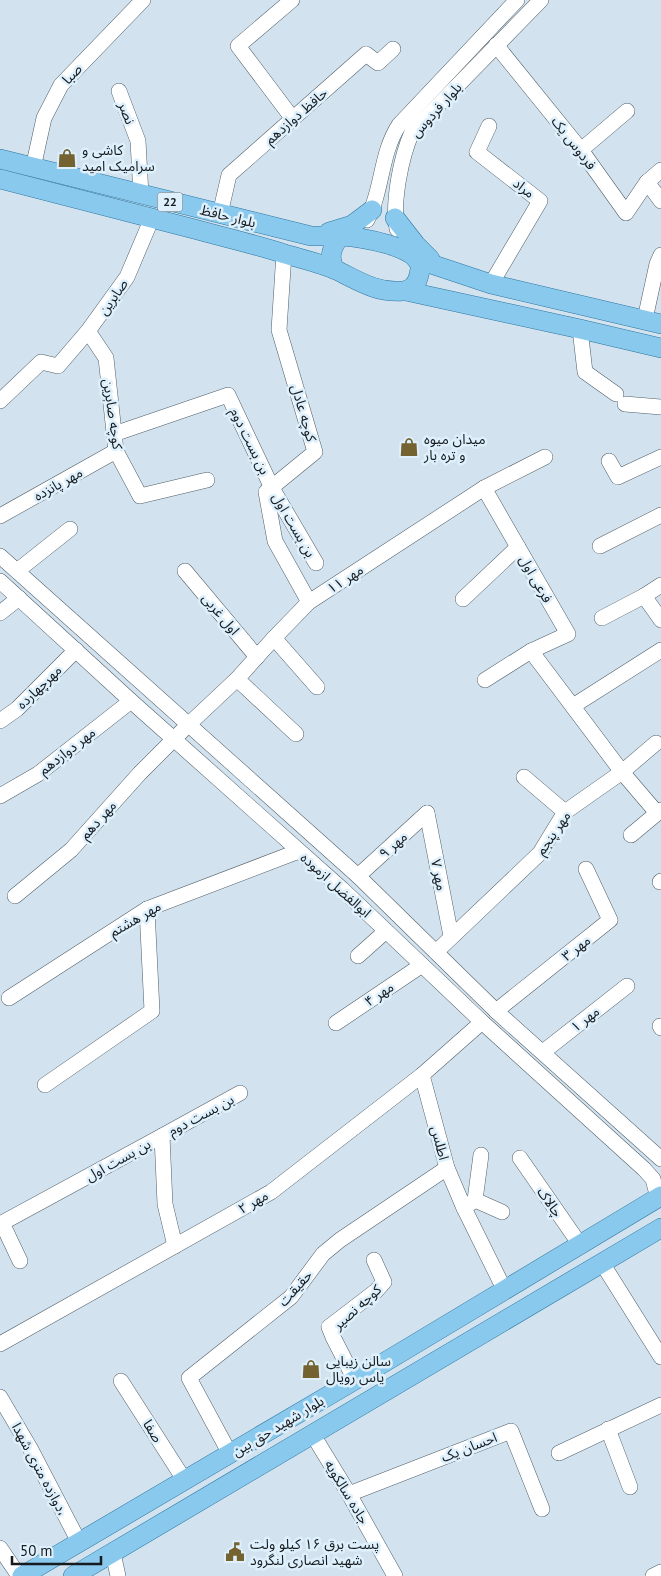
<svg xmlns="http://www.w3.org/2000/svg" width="661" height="1576" font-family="'PT Sans','Noto Sans Arabic',sans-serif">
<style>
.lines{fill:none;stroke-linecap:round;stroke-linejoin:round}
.minor-casing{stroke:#505f69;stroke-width:16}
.major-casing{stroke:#2e759e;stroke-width:20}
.minor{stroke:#fff;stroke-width:15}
.major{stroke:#89c9ee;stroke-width:19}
.labels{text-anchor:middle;stroke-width:5;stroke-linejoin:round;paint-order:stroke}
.shield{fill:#dff0fd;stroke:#525b62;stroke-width:1}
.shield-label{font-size:12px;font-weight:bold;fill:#151b1f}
.street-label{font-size:14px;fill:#151b1f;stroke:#dff0fd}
.poi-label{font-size:14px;fill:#151b1f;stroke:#dff0fd;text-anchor:start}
</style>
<rect width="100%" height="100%" fill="#d2e3ef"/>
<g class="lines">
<g class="minor-casing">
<g id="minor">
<path d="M292 0 238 46 293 119"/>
<path d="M496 45 581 150 626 213 647 182 661 170"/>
<path d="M119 91 138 141 141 195"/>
<path d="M489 126 477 152 540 201 491 284"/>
<path d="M581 150 627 111"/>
<path d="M33 168 44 118 61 85 143 0"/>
<path d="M647 182 661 201"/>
<path d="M220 214 229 175 366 54 378 63 393 49"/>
<path d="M367 220C383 190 380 154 399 125L517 0"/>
<path d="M397 229C392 202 401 157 412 132L541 0"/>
<path d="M284 253 279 330 315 452 266 492 275 541 309 602"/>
<path d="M645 319 657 264 661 255"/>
<path d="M580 329 585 372 616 394"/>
<path d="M88 331 106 358 116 451 140 496 207 480"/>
<path d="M0 401 41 362 58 366 88 331 127 277 152 218"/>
<path d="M625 404 661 407"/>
<path d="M114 434 228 395 272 488 316 563"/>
<path d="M609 461 618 477 661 457"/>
<path d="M484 488 568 634 531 651"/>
<path d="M0 516 116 451"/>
<path d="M600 546 661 515"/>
<path d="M0 556 358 876 496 1011 661 1159"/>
<path d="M17 571 70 529"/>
<path d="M185 571 257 657"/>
<path d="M0 581 131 701 342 889 482 1022 644 1169 653 1179 658 1198"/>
<path d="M644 596 661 620"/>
<path d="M463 599 518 547"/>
<path d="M0 613 19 598"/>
<path d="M602 618 644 596 661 585"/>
<path d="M274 638 317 687"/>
<path d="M237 679 296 734"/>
<path d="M485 680 531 651 622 772 657 813"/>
<path d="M573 706 661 650"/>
<path d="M0 721 17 709 76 650"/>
<path d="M524 777 565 812"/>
<path d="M0 796 38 774 131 701"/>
<path d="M427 813 451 936"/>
<path d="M631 835 661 810"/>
<path d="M358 876 427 813"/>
<path d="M660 882 661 881"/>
<path d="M15 896 71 850 140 773 188 725 237 679 274 638 309 602 484 488 545 457"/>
<path d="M436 952 540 853 565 812 622 772 656 743"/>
<path d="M358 956 386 931"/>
<path d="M9 998 147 909 299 851"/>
<path d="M496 1011 610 920 586 869"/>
<path d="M336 1023 422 965"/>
<path d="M660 1026 661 1028"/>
<path d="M543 1052 627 986"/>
<path d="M422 1075 447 1168 464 1208 505 1291"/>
<path d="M45 1085 152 1011 147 909"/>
<path d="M162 1136 240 1093"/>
<path d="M520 1158 581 1246"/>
<path d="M475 1200 502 1212"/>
<path d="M464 1208 475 1200 481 1155"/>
<path d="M20 1261 2 1223 162 1136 165 1204 175 1246"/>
<path d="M602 1263 661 1357"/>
<path d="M0 1344 271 1192 422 1075 482 1022"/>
<path d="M355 1380 333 1337 329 1327 376 1291 384 1282 374 1260"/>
<path d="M121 1381 185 1481"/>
<path d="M0 1397 30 1448 79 1542"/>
<path d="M608 1429 630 1487"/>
<path d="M313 1435 349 1494 395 1576"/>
<path d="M559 1453 661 1405"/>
<path d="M230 1454 189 1378 291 1297 323 1254 340 1240 447 1168"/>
<path d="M349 1494 511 1431 542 1509"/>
<path d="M0 1548 19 1576"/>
<path d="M113 1553 118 1576"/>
<path d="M653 1576 661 1572"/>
</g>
</g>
<g class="major-casing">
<g id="major">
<path d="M0 159 311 236H341"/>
<path d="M0 179C66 196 132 213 198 230 227 238 257 245 285 254 302 259 320 263 336 270 359 281 376 293 403 291 415 290 419 279 420 269 423 246 357 237 341 236 332 245 327 259 336 270"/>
<path d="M395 218 416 245 430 259"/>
<path d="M329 232 352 225 372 210"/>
<path d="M416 259 491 284 661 324"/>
<path d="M406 291 580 329 661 348"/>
<path d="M22 1576 355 1380 661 1196"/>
<path d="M73 1576 661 1228"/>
</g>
</g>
<use href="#minor" class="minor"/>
<use href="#major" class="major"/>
</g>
<defs>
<g id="shop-bare" transform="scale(1.5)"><path d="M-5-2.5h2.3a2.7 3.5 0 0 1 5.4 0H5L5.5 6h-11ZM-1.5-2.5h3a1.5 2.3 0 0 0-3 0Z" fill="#746230" stroke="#dff0fd" stroke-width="2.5" paint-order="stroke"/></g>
<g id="civic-bare" transform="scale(1.5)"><path d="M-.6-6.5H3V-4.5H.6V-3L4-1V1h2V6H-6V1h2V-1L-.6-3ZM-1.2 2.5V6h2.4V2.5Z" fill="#746230" stroke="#dff0fd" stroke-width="2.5" paint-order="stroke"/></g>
</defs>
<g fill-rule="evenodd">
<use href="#shop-bare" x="67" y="158"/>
<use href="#shop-bare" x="409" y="447"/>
<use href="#shop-bare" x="311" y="1369"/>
<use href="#civic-bare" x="235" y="1552"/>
</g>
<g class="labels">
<rect class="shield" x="157.5" y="192.5" width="25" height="19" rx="4"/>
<g class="shield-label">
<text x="170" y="206">22</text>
</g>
<g class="street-label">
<text transform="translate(72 74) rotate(-47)" y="5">صبا</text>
<text transform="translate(436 110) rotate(-48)" y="5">بلوار فردوس</text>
<text transform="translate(127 113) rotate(69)" y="5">نصر</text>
<text transform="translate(296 116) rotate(-41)" y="5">حافظ دوازدهم</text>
<text transform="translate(574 143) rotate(52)" y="5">فردوس یک</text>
<text transform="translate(524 188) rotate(38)" y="5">مراد</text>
<text transform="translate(228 216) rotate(14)" y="5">بلوار حافظ</text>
<text transform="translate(113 297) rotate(-55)" y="5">صابرین</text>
<text transform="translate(304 413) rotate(74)" y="5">کوچه عادل</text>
<text transform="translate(113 414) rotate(82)" y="5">کوچه صابرین</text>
<text transform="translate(250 441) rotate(64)" y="5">بن بست دوم</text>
<text transform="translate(58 484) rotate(-29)" y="5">مهر پانزده</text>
<text transform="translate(294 525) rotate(60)" y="5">بن بست اول</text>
<text transform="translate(345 579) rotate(-33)" y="5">مهر ۱۱</text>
<text transform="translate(536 579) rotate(60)" y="5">فرعی اول</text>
<text transform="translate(221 614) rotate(50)" y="5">اول غربی</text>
<text transform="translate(39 687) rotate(-44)" y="5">مهرچهارده</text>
<text transform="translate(67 751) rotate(-38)" y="5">مهر دوازدهم</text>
<text transform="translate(98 820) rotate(-48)" y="5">مهر دهم</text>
<text transform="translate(553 833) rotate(-55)" y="5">مهر پنجم</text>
<text transform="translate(393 845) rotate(-42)" y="5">مهر ۹</text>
<text transform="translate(439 875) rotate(79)" y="5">مهر ۷</text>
<text transform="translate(336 885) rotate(42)" y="5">ابوالفضل ازموده</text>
<text transform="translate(135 919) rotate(-30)" y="5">مهر هشتم</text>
<text transform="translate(576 948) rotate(-38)" y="5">مهر ۳</text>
<text transform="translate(379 994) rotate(-34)" y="5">مهر ۴</text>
<text transform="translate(585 1019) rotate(-38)" y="5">مهر ۱</text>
<text transform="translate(201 1115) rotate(-28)" y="5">بن بست دوم</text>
<text transform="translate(440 1143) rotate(75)" y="5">اطلس</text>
<text transform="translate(118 1160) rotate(-29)" y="5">بن بست اول</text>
<text transform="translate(253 1202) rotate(-30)" y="5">مهر ۲</text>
<text transform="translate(550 1202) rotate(55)" y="5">چالاک</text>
<text transform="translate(295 1288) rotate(-48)" y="5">حقیقت</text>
<text transform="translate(357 1307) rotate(-42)" y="5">کوچه نصیر</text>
<text transform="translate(278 1426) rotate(-31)" y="5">بلوار شهید حق بین</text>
<text transform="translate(153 1431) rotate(58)" y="5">صفا</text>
<text transform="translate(469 1447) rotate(-21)" y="5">احسان یک</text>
<text transform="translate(40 1469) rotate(62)" y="5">دوازده متری شهدا،</text>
<text transform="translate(347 1492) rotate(59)" y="5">جاده سالکویه</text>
</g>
<g class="poi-label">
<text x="82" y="155">کاشی و<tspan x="82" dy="16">سرامیک امید</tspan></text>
<text x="424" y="444">میدان میوه<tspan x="424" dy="16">و تره بار</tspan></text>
<text x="326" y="1366">سالن زیبایی<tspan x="326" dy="16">یاس رویال</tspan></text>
<text x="250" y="1549">پست برق ۱۶ کیلو ولت<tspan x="250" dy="16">شهید انصاری لنگرود</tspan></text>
</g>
</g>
<path d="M12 1556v8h89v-8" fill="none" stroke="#151b1f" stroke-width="2.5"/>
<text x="20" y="1556" font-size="15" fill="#151b1f" stroke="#dff0fd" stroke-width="4" paint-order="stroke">50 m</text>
</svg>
